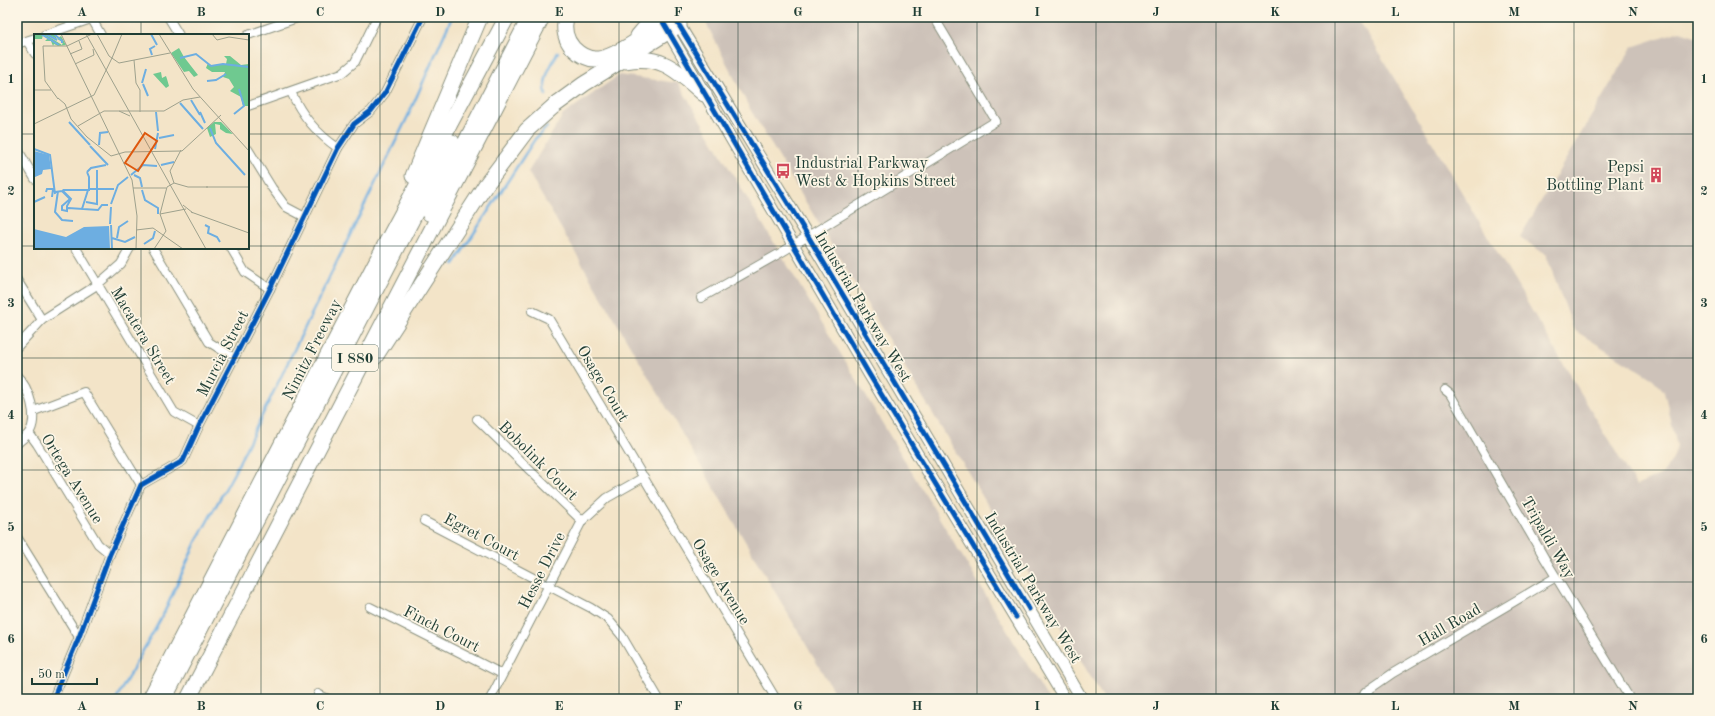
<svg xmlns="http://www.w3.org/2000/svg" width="1715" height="716" font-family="'Old Standard TT',serif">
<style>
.industrial{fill:#cdc2b9}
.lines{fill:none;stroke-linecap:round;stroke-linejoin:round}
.stream{stroke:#6daee1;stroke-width:2.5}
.minor-casing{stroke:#89907e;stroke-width:10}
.secondary-casing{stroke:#89907e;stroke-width:13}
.motorway-casing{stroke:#89907e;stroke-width:17}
.minor{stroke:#fff;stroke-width:8}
.secondary{stroke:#fff;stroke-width:11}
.motorway{stroke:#fff;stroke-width:15}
.cycleway-casing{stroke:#fcf5e5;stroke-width:8}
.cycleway{stroke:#0057b8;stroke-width:5}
.grid{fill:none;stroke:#1f3d34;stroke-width:1;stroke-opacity:0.55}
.labels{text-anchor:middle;stroke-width:3.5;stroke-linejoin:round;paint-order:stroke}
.shield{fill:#fcf5e5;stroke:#617469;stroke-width:1}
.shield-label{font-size:15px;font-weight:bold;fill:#1f3d34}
.poi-label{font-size:16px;fill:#1f3d34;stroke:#fcf5e5;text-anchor:start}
.street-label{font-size:16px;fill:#1f3d34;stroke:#fcf5e5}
.inset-river{fill:none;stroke:#6daee1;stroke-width:2}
.inset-road{fill:none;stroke:#9ea18d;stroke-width:1}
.view{fill:#de580e;fill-opacity:0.15;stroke:#de580e;stroke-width:2}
.inset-edge{fill:none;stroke:#1f3d34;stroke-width:2}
.neatline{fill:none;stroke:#1f3d34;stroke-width:1.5}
.grid-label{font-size:13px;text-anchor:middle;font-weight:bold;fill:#1f3d34}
</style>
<rect width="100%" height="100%" fill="#fcf5e5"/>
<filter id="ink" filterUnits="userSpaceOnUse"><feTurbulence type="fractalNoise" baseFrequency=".025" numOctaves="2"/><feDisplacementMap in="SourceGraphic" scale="8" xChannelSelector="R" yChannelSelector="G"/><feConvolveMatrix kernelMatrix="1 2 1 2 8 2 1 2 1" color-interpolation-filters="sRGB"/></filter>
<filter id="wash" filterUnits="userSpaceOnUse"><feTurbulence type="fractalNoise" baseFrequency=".012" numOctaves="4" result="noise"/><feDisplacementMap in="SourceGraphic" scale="16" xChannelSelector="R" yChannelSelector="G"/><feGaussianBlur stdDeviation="0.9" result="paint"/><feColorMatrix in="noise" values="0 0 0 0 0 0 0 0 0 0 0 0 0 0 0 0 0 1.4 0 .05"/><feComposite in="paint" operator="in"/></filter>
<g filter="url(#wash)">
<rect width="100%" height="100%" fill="#f3e4c8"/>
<g class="industrial">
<path d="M703 17H1355L1369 36 1636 486 1662 474 1673 459 1677 446 1664 391 1653 379 1574 330 1546 255 1520 237 1632 47 1680 31 1698 37V699H1104L750 109Z"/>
<path d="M619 75 678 83 1048 699H838L528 172 563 115Z"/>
</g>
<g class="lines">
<g class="stream">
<path d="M546 95C542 78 551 66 558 52"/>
<path d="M454 264 535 139 547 127"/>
<path d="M116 699 164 613 196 542 234 473 408 116 452 17"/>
</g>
</g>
</g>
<g filter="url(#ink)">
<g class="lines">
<g class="minor-casing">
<g id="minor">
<path d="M168 17 179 35"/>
<path d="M92 19 101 35"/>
<path d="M44 35 97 17"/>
<path d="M248 35 300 17"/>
<path d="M27 41 35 54"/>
<path d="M17 44 35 38"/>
<path d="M291 92C302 116 316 133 338 148"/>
<path d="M248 106 342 73 355 62 377 17"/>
<path d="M17 148 35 179"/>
<path d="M248 149 272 188 286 207 305 217"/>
<path d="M76 248 174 412 199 426"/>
<path d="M153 248 209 342 234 358"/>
<path d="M231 248 245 272 270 289"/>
<path d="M17 280 42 320"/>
<path d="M701 298 782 252 996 121 934 17"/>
<path d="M532 311 549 319 776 699"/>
<path d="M17 347 42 320 97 285 121 264 130 248"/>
<path d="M17 376C29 387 39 418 29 433 26 437 20 440 17 444"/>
<path d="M1445 390 1450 394 1545 559 1630 699"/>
<path d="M34 411 84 392 141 485"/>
<path d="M477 419 582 521"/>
<path d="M29 433 37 444 98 544 110 554"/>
<path d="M424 521 591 608 608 619 622 636 659 699"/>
<path d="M17 537 79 637"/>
<path d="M370 607 502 674"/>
<path d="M318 694 328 699"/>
<path d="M53 699 79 637 110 554 141 485 183 461 199 426 270 289 338 148 354 124 371 111 385 93 423 17"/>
<path d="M490 699 582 521 607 498 644 477"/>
<path d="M1359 699 1367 691 1393 673 1556 577"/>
</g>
</g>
<g class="secondary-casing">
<g id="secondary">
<path d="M674 17 808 236 1082 699"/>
<path d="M665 26 869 374 1065 699"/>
</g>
</g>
<g class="motorway-casing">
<g id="motorway">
<path d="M566 17C563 29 565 39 573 48 580 55 588 60 598 59 615 58 652 31 667 21"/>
<path d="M638 36 649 23V17"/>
<path d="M626 61C663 54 678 72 704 94"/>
<path d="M413 176 480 17"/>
<path d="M429 213 530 17"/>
<path d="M375 357 485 186 527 130 555 105 584 84 679 25"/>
<path d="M150 699 375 264 507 17"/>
<path d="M164 699 452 142"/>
<path d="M188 699 542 17"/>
</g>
</g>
<use href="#minor" class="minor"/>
<use href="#secondary" class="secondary"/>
<use href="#motorway" class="motorway"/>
<g class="cycleway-casing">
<g id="cycleway">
<path d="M660 17 869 374 1016 617"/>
<path d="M674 17 808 236 1029 609"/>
<path d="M53 699 79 637 110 554 141 485 183 461 199 426 270 289 338 148 354 124 371 111 385 93 423 17"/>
</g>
</g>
<use href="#cycleway" class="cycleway"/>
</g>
</g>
<path class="grid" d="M141 17V35M261 17V699M380 17V699M499 17V699M619 17V699M738 17V699M858 17V699M977 17V699M1096 17V699M1216 17V699M1335 17V699M1454 17V699M1574 17V699M17 134H35M248 134H1698M17 246H35M248 246H1698M141 248V699M17 358H1698M17 470H1698M17 582H1698"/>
<defs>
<g id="bus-bare" transform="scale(1.2)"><path d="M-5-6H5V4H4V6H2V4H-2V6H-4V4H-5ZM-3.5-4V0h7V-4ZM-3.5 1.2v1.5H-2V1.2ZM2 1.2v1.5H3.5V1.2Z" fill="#d1495b" stroke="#fcf5e5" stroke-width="2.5" paint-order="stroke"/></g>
<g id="building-bare" transform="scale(1.2)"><path d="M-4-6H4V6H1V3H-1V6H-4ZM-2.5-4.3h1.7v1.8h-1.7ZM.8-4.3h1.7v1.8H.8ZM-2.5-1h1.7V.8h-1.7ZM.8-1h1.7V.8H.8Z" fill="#d1495b" stroke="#fcf5e5" stroke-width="2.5" paint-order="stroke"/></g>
</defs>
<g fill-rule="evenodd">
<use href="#bus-bare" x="783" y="171"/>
<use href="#building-bare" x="1656" y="175"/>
</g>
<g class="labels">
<rect class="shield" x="332" y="345" width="46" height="26" rx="3"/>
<g class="shield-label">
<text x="355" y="363">I 880</text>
</g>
<g class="poi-label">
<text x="795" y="168">Industrial Parkway<tspan x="795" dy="18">West &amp; Hopkins Street</tspan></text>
<text x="1644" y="172" text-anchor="end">Pepsi<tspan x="1644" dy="18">Bottling Plant</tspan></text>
</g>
<g class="street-label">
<text transform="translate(864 306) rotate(59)" y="6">Industrial Parkway West</text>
<text transform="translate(144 335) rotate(59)" y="6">Macatera Street</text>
<text transform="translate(311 349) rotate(-63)" y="6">Nimitz Freeway</text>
<text transform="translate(222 353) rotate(-63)" y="6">Murcia Street</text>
<text transform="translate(604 383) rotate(59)" y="6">Osage Court</text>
<text transform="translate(539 460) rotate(45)" y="6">Bobolink Court</text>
<text transform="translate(73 478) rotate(58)" y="6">Ortega Avenue</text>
<text transform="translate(482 536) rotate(28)" y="6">Egret Court</text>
<text transform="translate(1549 537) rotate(60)" y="6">Tripaldi Way</text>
<text transform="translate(541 570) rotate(-63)" y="6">Hesse Drive</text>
<text transform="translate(722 581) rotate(59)" y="6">Osage Avenue</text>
<text transform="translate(1034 587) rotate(59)" y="6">Industrial Parkway West</text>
<text transform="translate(1449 624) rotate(-30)" y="6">Hall Road</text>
<text transform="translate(442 628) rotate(27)" y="6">Finch Court</text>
</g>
</g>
<g transform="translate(34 34)">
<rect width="215" height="215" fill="#f3e4c8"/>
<path d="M1 0H11L28 11 29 8 13 0 21 1 23 5 27 2 32 11 24 12 20 10 19 12 17 7H11L14 4 9 1 8 5H1ZM145 14 150 23 164 41 160 43 155 37 150 38 137 19ZM190 22H196L207 31 215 30V72H209L207 63 196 57 200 53 195 45 189 43 191 38H178L172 34 174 29 178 32 192 30 193 25ZM127 38 128 44 132 42 133 45 135 52 132 54 119 40ZM180 88H187L199 100 192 99 186 95V91L181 90 182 100 176 103 173 94Z" fill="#6fc990"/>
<path d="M0 117 15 121 17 135 9 136 8 140 1 143ZM75 192 76 215H0V195L32 203 50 193Z" fill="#6daee1"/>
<path class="inset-river" d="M7 0 25 11M12 0 23 6M20 0 28 7V9M117 0 123 11M118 21 116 15 121 12M146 24 162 20 177 32 189 30 215 33M173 47 182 46 192 40M108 49 112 35M109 50 114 62M157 66 166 81M146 69 169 95M122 78 124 97M166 78 171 89M200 80 210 72 205 55M35 88 56 111M176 94 182 109 211 141M125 104 140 101M65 111 66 99 74 98M56 112 74 131M0 115 16 121 21 160M121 115 124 99M127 131 140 128M53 138 57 134 72 131M97 141 109 131 123 132M100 141 106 144 108 153M55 155H80M29 156H55V143L53 138M108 156 111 166 124 174V180M24 157 21 178 28 186 39 187M12 158 13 155H19L18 163M21 158 28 157 36 165 28 172V176L33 177V172L37 165 28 156M0 168 11 163M52 168 63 170V136M77 170 84 151 94 143M34 174 64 176 68 171H74M48 175 54 156M76 190 77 173M77 191 78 215M171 191 175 193 174 199 183 203 186 208M78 204 91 208 101 203M83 204 85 193 94 187M110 210 119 204 121 197"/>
<path class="inset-road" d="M27 0 98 146 103 182 102 215M52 0 172 215M63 0 75 22 85 29 136 19M125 0 159 55 215 117M178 0 183 6 195 3 215 6M36 20 48 15 45 7M78 24 88 0M100 26 102 49 106 56V78M41 30 60 21 59 15M0 56H17M24 64 31 70 37 85 53 103 77 122 91 118 148 117 187 81M24 65 11 47 9 12H33L58 0M85 77 96 82M0 90 60 61 78 24M44 92 70 77H130L149 66 166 63M140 149 136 137 147 116M172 153H215M99 154H132M149 171 159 179M157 178 215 199M126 180 152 175M102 196 119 194 149 215M120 215 132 197 126 180 133 153 140 149 154 153H174"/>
<path class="view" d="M111 99 123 107 104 137 91 129Z"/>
<rect width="215" height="215" class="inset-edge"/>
</g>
<rect width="1715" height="716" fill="none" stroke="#fcf5e5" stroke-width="44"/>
<path d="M32 678v6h65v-6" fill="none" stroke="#1f3d34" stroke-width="2"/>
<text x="38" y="678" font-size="12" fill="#1f3d34" stroke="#fcf5e5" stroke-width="3" paint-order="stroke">50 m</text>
<rect x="22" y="22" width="1671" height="672" class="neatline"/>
<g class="grid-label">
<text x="82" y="16">A</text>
<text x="201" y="16">B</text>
<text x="320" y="16">C</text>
<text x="440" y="16">D</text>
<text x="559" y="16">E</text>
<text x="678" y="16">F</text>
<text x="798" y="16">G</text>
<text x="917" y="16">H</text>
<text x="1037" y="16">I</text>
<text x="1156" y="16">J</text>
<text x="1275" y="16">K</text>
<text x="1395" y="16">L</text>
<text x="1514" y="16">M</text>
<text x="1633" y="16">N</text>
<text x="11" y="83">1</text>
<text x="1704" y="83">1</text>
<text x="11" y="195">2</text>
<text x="1704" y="195">2</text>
<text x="11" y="307">3</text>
<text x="1704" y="307">3</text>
<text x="11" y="419">4</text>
<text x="1704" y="419">4</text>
<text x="11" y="531">5</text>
<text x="1704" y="531">5</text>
<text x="11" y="643">6</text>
<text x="1704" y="643">6</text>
<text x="82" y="710">A</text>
<text x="201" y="710">B</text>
<text x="320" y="710">C</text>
<text x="440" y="710">D</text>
<text x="559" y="710">E</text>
<text x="678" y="710">F</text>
<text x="798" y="710">G</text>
<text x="917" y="710">H</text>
<text x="1037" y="710">I</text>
<text x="1156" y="710">J</text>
<text x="1275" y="710">K</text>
<text x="1395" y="710">L</text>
<text x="1514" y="710">M</text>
<text x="1633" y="710">N</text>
</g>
</svg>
